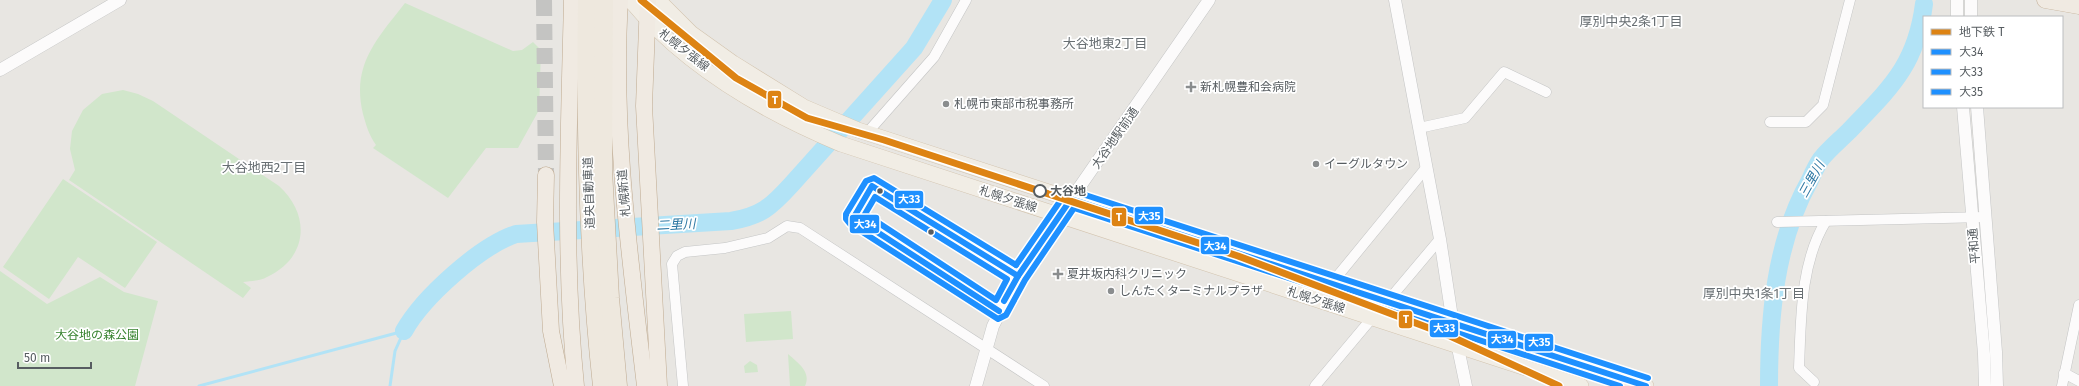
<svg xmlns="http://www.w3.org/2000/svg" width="2079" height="386" font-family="'Fira Sans','Noto Sans JP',sans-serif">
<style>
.green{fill:#d1e6cb}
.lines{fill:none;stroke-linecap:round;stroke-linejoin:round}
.stream{stroke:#b2e3f6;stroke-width:3}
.river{stroke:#b2e3f6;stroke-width:18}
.trunk-tunnel{stroke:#c4c4c2;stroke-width:16;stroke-dasharray:16 8;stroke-linecap:butt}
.minor-casing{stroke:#c4c5c5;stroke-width:11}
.tertiary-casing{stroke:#c4c5c5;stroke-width:13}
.primary-casing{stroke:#d2c3ae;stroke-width:16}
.trunk-casing{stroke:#bfaa90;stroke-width:17}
.motorway-casing{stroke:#bfaa90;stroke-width:19}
.minor{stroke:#fcfbfb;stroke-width:10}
.tertiary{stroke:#fcfbfb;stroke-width:12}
.primary{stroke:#f1ede5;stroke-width:15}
.trunk{stroke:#f0eae2;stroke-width:16}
.motorway{stroke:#eee8de;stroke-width:18}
.bus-1-casing{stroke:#fff;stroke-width:9}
.bus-2-casing{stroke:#fff;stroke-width:9}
.bus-3-casing{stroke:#fff;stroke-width:9}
.bus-1{stroke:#1e90ff;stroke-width:6}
.bus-2{stroke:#1e90ff;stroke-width:6}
.bus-3{stroke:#1e90ff;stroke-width:6}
.metro-1-casing{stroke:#fff;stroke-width:10}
.metro-1{stroke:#dd8313;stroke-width:7}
.poi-dot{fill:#8a8d8e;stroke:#fff;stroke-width:1.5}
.bus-dot{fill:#575d61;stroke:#fff;stroke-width:1.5}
.stop-dot{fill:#fff;stroke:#575d61;stroke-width:2}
.labels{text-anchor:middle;stroke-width:3.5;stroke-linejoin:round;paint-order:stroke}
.street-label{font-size:12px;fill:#575d61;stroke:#fff}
.poi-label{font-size:12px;fill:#575d61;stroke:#fff;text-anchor:start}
.stop-label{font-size:12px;font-weight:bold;fill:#575d61;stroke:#fff;text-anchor:start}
.park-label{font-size:12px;fill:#36822e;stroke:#fff}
.neighbourhood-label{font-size:13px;fill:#686f73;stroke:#fff}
.water-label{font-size:13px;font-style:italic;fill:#2f79a4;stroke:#fff}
.line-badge{stroke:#fff;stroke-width:1.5}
.badge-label{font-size:11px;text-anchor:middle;font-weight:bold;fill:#fff}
</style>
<rect width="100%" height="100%" fill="#e8e6e2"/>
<g class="green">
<path d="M405 3 513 51 522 50 533 42 541 50 539 110 518 148H486L448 198 373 148 376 145C369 135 366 125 363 114 351 65 377 39 405 3Z"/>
<path d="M123 90 138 94 153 101 279 186C311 215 308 258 267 277 260 281 250 281 243 282L251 288 243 298 69 180 75 170 70 149 72 131 83 110 102 94Z"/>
<path d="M63 179 157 242 125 288 78 257 49 299 3 267Z"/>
<path d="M0 271 47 304 100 277 124 292 158 301 135 386H0Z"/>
<path d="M791 311 793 339 746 342 744 314Z"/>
<path d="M788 354C797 362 812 372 805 386H790Z"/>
<path d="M750 361 757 365 758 372 745 373 744 366Z"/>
</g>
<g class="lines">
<g class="stream">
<path d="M199 386 404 331"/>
<path d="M390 386 395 351 404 331"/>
</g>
<g class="river">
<path d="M404 331C423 297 480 246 516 234L731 221C761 216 771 207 791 185L914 48 943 0"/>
<path d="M1769 386C1769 317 1775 242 1810 180 1813 173 1817 165 1821 159 1829 149 1840 140 1849 131 1890 88 1916 66 1924 4"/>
</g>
<path class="trunk-tunnel" d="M544 0 546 175"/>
<g class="minor-casing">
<g id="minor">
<path d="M1770 122H1806L1823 105 1850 0"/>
<path d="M1419 128 1465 118 1504 72 1546 92"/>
<path d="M867 133 934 57 966 0"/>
<path d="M1777 222 1985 217"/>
<path d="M1331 284 1426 168"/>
<path d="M1387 302 1440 239"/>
<path d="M2064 373 2079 381"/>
<path d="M1814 382 1799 368C1801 320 1800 263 1826 221"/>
<path d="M683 386 672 264 677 256 685 252 725 248 768 238 787 226 800 228 1044 386"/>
<path d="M1315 386 1372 318"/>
<path d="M2062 386 2079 305"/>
</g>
</g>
<g class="tertiary-casing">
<g id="tertiary">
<path d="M1395 0 1440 239 1453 324 1466 386"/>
<path d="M1957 0V17"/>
<path d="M1971 0V17"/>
<path d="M0 70 120 0"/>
<path d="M1963 107 1984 354 1985 386"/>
<path d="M1977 107 1996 352 1997 386"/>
<path d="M976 386 993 326 1018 276 1209 0"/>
</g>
</g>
<g class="primary-casing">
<g id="primary">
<path d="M630 0C684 65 764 112 841 144L1581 386"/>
<path d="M658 0 691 33 733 63 804 107 858 130 1646 386"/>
</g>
</g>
<g class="trunk-casing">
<g id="trunk">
<path d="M572 0C569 129 563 257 576 386"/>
<path d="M620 0C612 129 630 258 645 386"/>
<path d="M648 0 644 106 659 386"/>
<path d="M2045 0 2079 6"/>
<path d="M546 175 545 222 551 331 562 386"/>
</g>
</g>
<g class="motorway-casing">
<g id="motorway">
<path d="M587 0C585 129 588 258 602 386"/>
<path d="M604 0 603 170 610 298 618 386"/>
</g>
</g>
<use href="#minor" class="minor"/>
<use href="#tertiary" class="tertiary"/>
<use href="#primary" class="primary"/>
<use href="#trunk" class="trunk"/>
<use href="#motorway" class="motorway"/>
<g class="bus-1-casing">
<g id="bus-1">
<path d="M1071 199 1646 386"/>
<path d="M1004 301 1018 276 1071 199"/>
<path d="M999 311 854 217 872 186 1018 276"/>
</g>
</g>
<g class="bus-2-casing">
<path id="bus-2" d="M1016 265 874 178 866 181 846 214V219L850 224 998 319 1006 315 1025 280 1074 208 1620 386"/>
</g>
<g class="bus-3-casing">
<g id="bus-3">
<path d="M875 197 1007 279 996 300 865 214Z"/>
<path d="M1016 265 1065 194 1073 191 1648 378"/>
</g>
</g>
<use href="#bus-1" class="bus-1"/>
<use href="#bus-2" class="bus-2"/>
<use href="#bus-3" class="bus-3"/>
<g class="metro-1-casing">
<path id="metro-1" d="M641 0 736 78 807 118 884 140 1238 256 1450 336 1559 386"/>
</g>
<use href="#metro-1" class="metro-1"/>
</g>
<g class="poi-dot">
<path d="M1189 81h4v4h4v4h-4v4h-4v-4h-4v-4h4z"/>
<circle cx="946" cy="104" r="4"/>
<circle cx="1316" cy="164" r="4"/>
<path d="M1056 268h4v4h4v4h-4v4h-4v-4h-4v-4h4z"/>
<circle cx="1111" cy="291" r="4"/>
</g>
<g class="bus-dot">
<circle cx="880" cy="191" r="3.5"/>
<circle cx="931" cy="232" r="3.5"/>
</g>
<circle class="stop-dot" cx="1040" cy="191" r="6"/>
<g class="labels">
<g class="street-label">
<text transform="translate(684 50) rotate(38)" y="4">札幌夕張線</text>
<text transform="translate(1115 138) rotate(-55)" y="4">大谷地駅前通</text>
<text transform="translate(589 193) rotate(-92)" y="4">道央自動車道</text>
<text transform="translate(624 193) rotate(-95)" y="4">札幌新道</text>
<text transform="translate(1008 199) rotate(18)" y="4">札幌夕張線</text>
<text transform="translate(1974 246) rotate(-95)" y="4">平和通</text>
<text transform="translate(1316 300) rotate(18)" y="4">札幌夕張線</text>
</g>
<g class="poi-label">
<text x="1200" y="91">新札幌豊和会病院</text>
<text x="954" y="108">札幌市東部市税事務所</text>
<text x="1324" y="168">イーグルタウン</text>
<text x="1067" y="278">夏井坂内科クリニック</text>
<text x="1119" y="295">しんたくターミナルプラザ</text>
</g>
<g class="stop-label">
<text x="1050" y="195">大谷地</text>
</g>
<g class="park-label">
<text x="97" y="339">大谷地の森公園</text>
</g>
<g class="neighbourhood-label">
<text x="1631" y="26">厚別中央2条1丁目</text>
<text x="1105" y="48">大谷地東2丁目</text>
<text x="264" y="172">大谷地西2丁目</text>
<text x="1754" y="298">厚別中央1条1丁目</text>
</g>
<g class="water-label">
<text transform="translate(1811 179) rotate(-61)" y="5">三里川</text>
<text transform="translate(676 224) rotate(-3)" y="5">二里川</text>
</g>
</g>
<g class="line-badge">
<rect x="767" y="90" width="15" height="19" rx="4" fill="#dd8313"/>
<rect x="894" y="190" width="30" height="19" rx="4" fill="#1e90ff"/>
<rect x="1134" y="206" width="30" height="19" rx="4" fill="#1e90ff"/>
<rect x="1111" y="207" width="16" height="20" rx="4" fill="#dd8313"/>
<rect x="849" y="214" width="31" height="20" rx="4" fill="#1e90ff"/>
<rect x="1200" y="236" width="30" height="19" rx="4" fill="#1e90ff"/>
<rect x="1398" y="310" width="15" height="19" rx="4" fill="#dd8313"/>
<rect x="1429" y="319" width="30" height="19" rx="4" fill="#1e90ff"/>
<rect x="1487" y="330" width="30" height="19" rx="4" fill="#1e90ff"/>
<rect x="1524" y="333" width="30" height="19" rx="4" fill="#1e90ff"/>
</g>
<g class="badge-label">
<text x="775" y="104">T</text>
<text x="909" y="203">大33</text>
<text x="1149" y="220">大35</text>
<text x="1119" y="221">T</text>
<text x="865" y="228">大34</text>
<text x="1215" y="250">大34</text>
<text x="1406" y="323">T</text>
<text x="1444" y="332">大33</text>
<text x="1502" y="343">大34</text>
<text x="1539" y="346">大35</text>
</g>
<rect x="1923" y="16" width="140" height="92" fill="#ffffff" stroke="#bcbec0"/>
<rect x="1931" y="29" width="20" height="6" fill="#dd8313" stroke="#bcbec0"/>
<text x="1959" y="36" font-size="12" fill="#575d61">地下鉄 T</text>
<rect x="1931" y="49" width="20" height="6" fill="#1e90ff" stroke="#bcbec0"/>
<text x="1959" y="56" font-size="12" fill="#575d61">大34</text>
<rect x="1931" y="69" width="20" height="6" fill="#1e90ff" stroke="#bcbec0"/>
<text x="1959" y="76" font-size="12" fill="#575d61">大33</text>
<rect x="1931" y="89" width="20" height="6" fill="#1e90ff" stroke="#bcbec0"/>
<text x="1959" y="96" font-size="12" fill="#575d61">大35</text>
<path d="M18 362v6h73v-6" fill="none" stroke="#575d61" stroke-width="2"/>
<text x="24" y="362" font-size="12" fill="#575d61" stroke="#ffffff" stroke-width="3" paint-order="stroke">50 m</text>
</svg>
